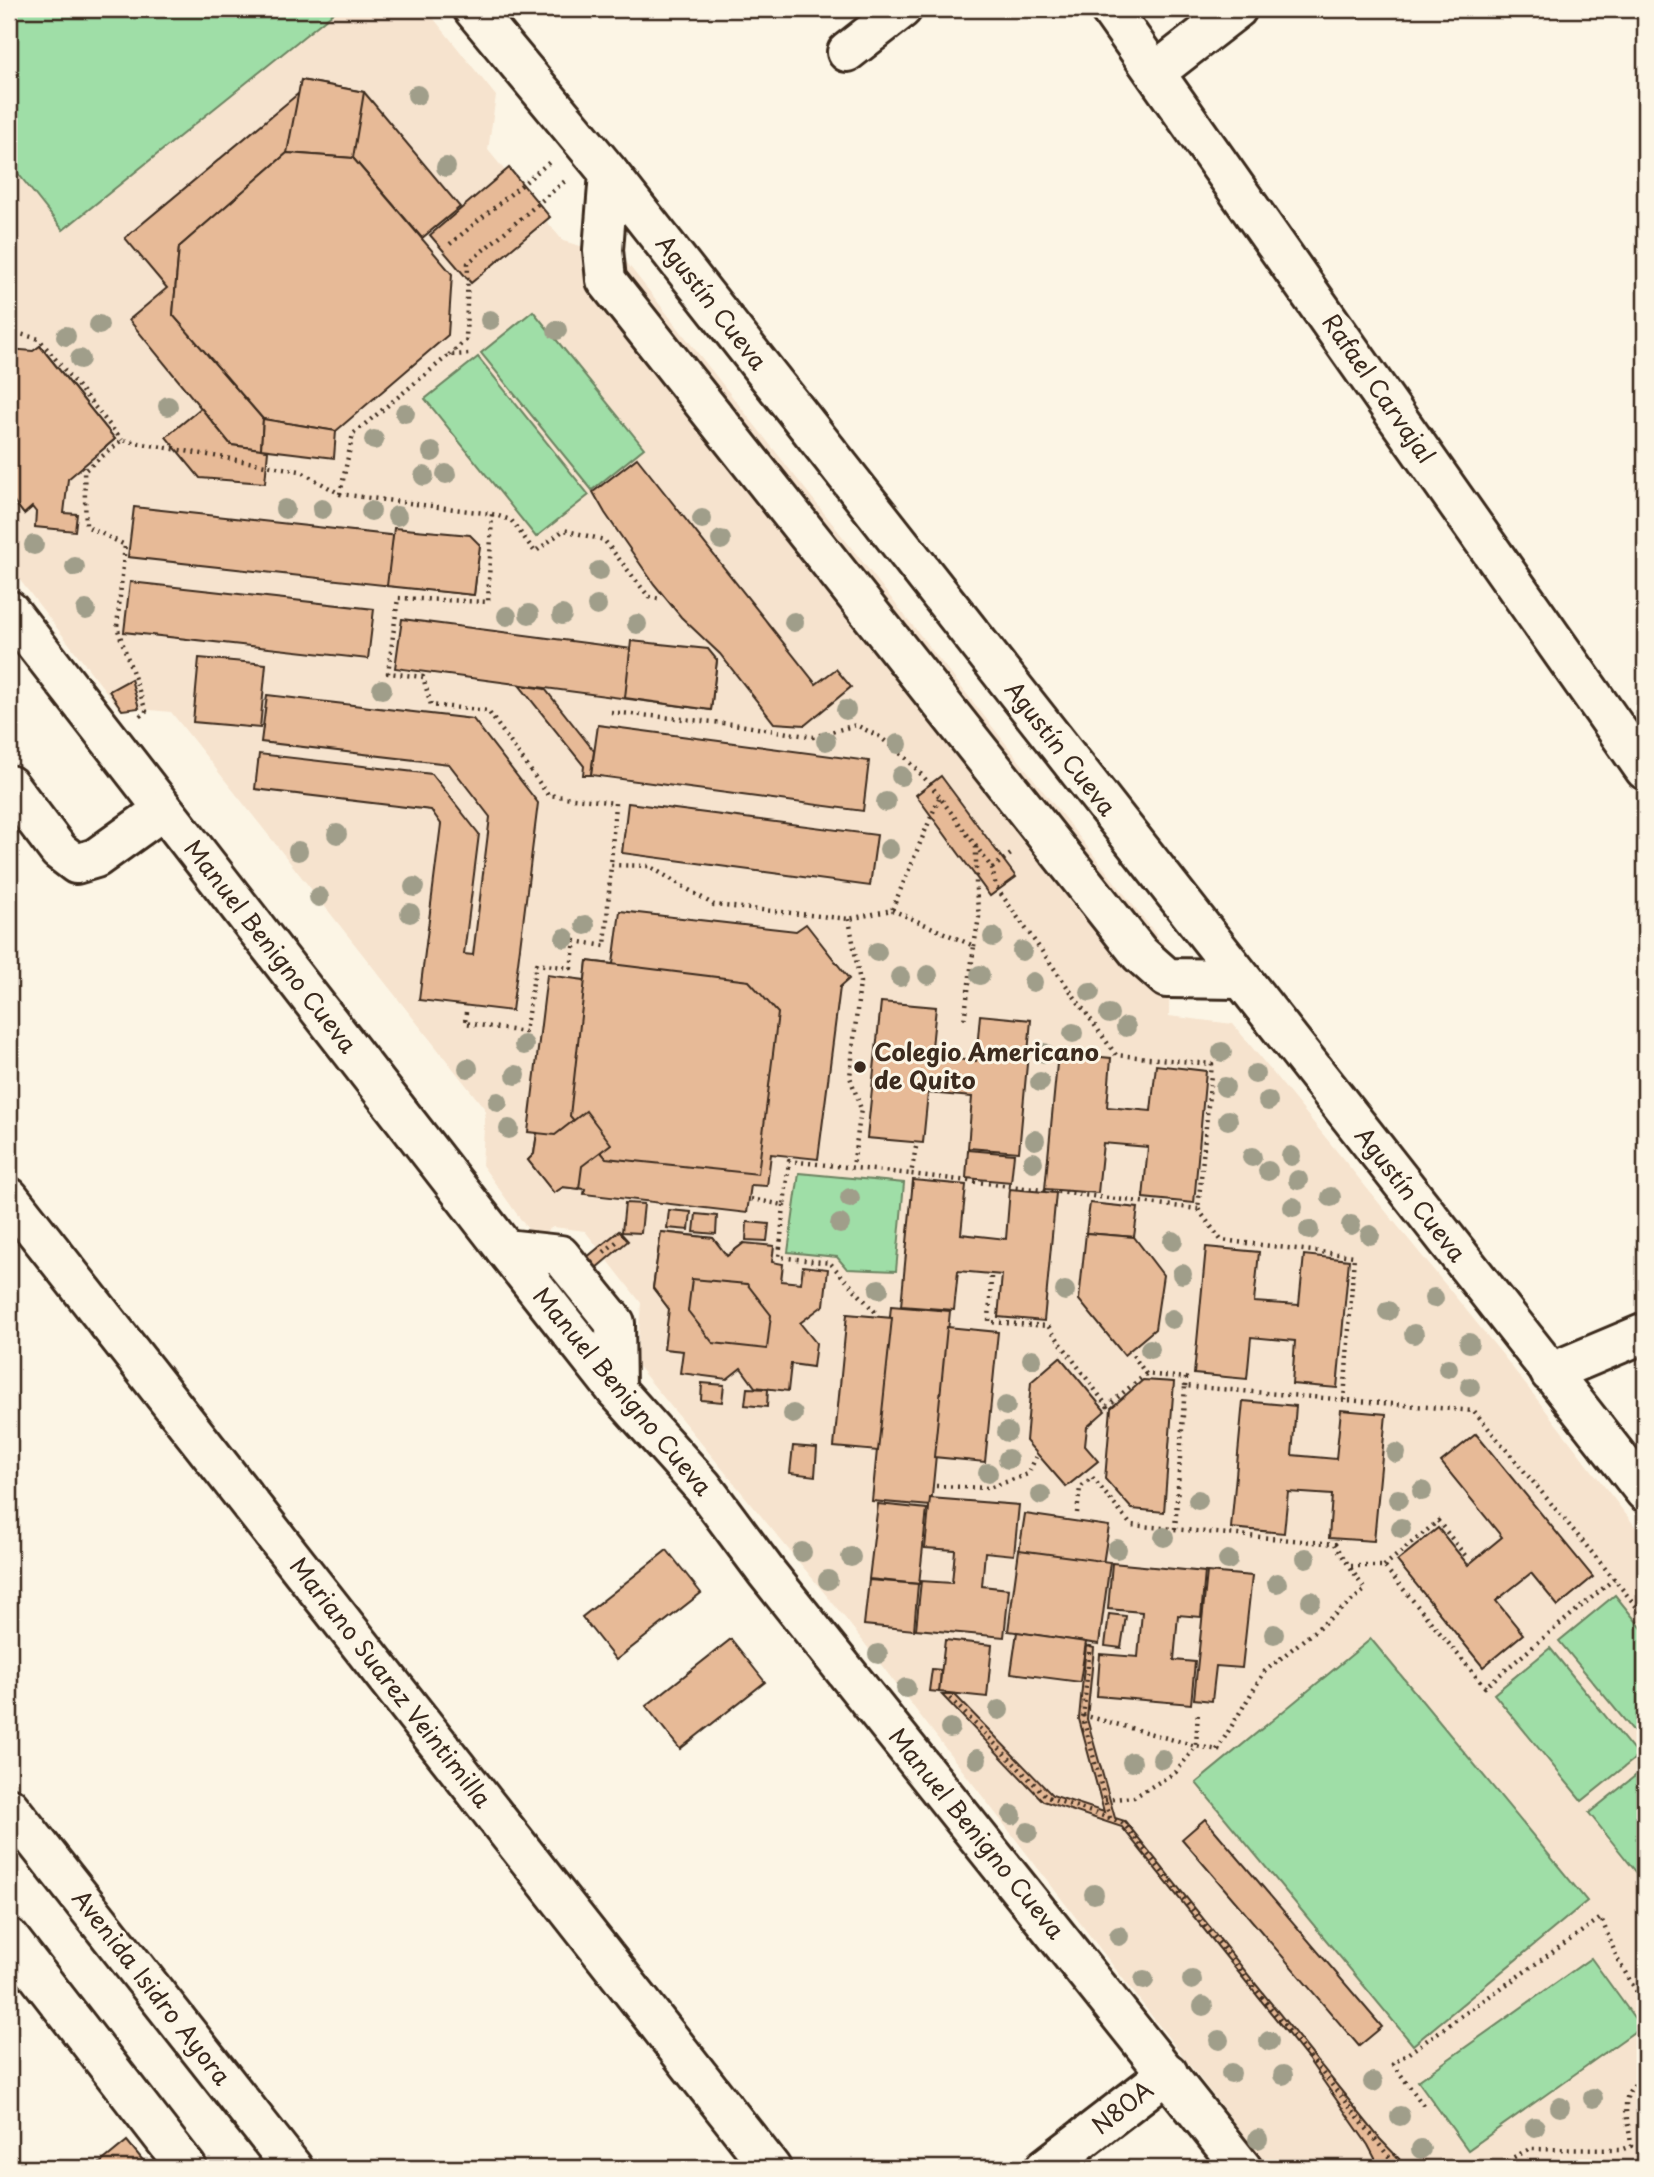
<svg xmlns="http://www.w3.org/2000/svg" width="1654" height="2177" font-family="'Playpen Sans',sans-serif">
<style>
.built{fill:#f6e3ce}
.green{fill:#9fdea7;stroke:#6d8462;stroke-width:2}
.building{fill:#e7ba97;stroke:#3b2a1e;stroke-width:2}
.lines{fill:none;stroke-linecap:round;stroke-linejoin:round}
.minor-casing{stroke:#3b2a1e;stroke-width:44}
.path{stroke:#3b2a1e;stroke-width:4.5;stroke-dasharray:2 5;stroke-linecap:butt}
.minor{stroke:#fcf5e5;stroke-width:38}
.tree{fill:#a09e8a}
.poi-dot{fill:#3b2a1e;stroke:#fcf5e5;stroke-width:2.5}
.labels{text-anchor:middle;stroke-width:6;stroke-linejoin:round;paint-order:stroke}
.street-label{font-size:24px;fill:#3b2a1e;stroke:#fcf5e5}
.poi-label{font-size:24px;font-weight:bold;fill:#3b2a1e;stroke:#fcf5e5;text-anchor:start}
</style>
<rect width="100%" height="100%" fill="#fcf5e5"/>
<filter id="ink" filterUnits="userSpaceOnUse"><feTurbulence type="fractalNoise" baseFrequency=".0143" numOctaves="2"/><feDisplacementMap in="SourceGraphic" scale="14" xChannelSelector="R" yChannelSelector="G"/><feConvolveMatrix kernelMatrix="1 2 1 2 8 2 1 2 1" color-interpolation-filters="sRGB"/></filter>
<g filter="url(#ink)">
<path class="built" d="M9 9H426L496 96 488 150 563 241 623 258 1170 952 1169 1016 1233 1024 1502 1354 1645 1539V2168H1269L845 1618 636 1364 641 1303 585 1231 553 1227 534 1238 482 1165 485 1109 171 712 118 707 9 566Z"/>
<g class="green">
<path d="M9 9H338L63 230 9 162Z"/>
<path d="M533 311 644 448 592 490 481 353Z"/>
<path d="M478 357 589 495 536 537 425 399Z"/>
<path d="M799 1173 904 1183 896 1271 847 1269 837 1257 788 1252Z"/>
<path d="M1615 1595 1645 1632V1745L1559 1641Z"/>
<path d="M1371 1639 1587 1901 1413 2045 1196 1783Z"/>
<path d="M1550 1648 1638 1756 1582 1801 1494 1694Z"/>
<path d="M1645 1768V1883L1589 1813Z"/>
<path d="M1591 1958 1641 2027 1468 2150 1418 2081Z"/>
</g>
<g class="building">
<path d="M301 80 364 92 460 207 422 238 353 158 287 153 179 247 173 315 263 419 261 449 231 445 129 320 167 288 125 238 299 93Z"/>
<path d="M301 80 364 92 353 158 287 153Z"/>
<path d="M287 153 353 158 452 274 448 335 336 431 263 419 173 315 179 247Z"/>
<path d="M509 168 550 217 471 283 430 235Z"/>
<path d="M40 346 115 439 24 514 9 495V371Z"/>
<path d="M40 346 115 439 68 479 64 513 77 514 75 531 35 527 36 512 32 507 24 514 9 495V349L33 351Z"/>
<path d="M201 408 231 445 268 450 265 483 200 478 166 437Z"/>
<path d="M263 419 336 431 334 458 261 449Z"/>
<path d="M637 458 816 684 836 669 851 687 805 725 774 723 720 654 681 617 654 584 605 513 593 492Z"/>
<path d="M134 507 480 545 474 595 128 557Z"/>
<path d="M394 528 470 535 480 545 474 595 387 586Z"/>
<path d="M130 582 374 609 368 659 124 632Z"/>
<path d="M402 619 717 660 711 710 395 668Z"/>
<path d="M631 641 708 649 717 660 711 710 625 698Z"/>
<path d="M199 658 266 664 260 728 193 722Z"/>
<path d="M131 679 139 708 122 710 109 691Z"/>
<path d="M519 685 545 689 594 751 591 775H583L584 766Z"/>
<path d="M267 695 473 719 538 803 512 1011 419 1000 441 824 431 810 255 789 259 754 432 774 479 834 464 954 473 955 490 817 449 764 261 742Z"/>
<path d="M598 725 869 761 863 811 591 775Z"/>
<path d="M941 776 1016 877 990 896 916 795Z"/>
<path d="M628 803 877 835 870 886 622 853Z"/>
<path d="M620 911 796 931 806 924 849 979 840 987 818 1159 771 1154 767 1186 751 1185 747 1213 584 1194 585 1189 563 1187 554 1193 528 1160 534 1154 537 1133 528 1132 547 975 585 980 587 961 613 964Z"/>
<path d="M587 961 749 981 778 1013 758 1174 606 1158 570 1116Z"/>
<path d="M881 1002 936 1007 931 1057 976 1061 980 1015 1031 1020 1019 1152 968 1148 972 1097 928 1093 923 1143 867 1138Z"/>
<path d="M1058 1053 1111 1058 1107 1107 1151 1111 1156 1065 1206 1071 1194 1203 1143 1198 1148 1147 1103 1143 1098 1193 1045 1189Z"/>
<path d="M586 1111 611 1144 582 1166 579 1189 563 1187 554 1193 528 1160 534 1154 537 1133 555 1135Z"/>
<path d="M968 1150 1014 1154 1011 1182 966 1178Z"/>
<path d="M913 1180 966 1185 961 1234 1006 1239 1010 1189 1056 1193 1044 1321 998 1317 1002 1275 958 1271 954 1310 901 1306Z"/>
<path d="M625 1203 644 1204 641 1233 622 1232Z"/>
<path d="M1090 1203 1138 1208 1134 1237 1086 1233Z"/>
<path d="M669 1210 691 1212 689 1230 667 1228Z"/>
<path d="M696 1214 717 1216 716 1234 694 1232Z"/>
<path d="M747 1222 769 1224 767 1241 746 1240Z"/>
<path d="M619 1231 628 1241 589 1274 580 1263Z"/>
<path d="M661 1232 713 1238 727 1256 744 1243 771 1278 753 1292 747 1284 692 1279 688 1311 669 1309 653 1288Z"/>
<path d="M661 1232 713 1238 727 1256 744 1243 774 1246 772 1262 783 1264 781 1281 801 1283 803 1266 828 1269 824 1305 800 1323 816 1343 813 1367 791 1364 788 1391 755 1387 741 1368 727 1379 680 1373 683 1351 664 1349 669 1309 653 1288Z"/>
<path d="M1086 1233 1134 1237 1163 1275 1155 1329 1124 1355 1079 1300Z"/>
<path d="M1206 1247 1259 1252 1254 1302 1299 1305 1304 1255 1349 1260 1337 1388 1292 1384 1295 1341 1251 1337 1247 1379 1194 1374Z"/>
<path d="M692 1279 747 1284 771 1315 767 1349 713 1343 688 1311Z"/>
<path d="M891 1306 950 1311 931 1506 872 1501Z"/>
<path d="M847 1314 892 1318 878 1451 834 1447Z"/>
<path d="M947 1327 998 1332 985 1462 934 1457Z"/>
<path d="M1060 1357 1105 1411 1087 1427 1085 1446 1098 1461 1066 1487 1026 1441 1031 1382Z"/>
<path d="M1143 1380 1174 1382 1164 1512 1132 1509 1105 1479 1111 1408Z"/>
<path d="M702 1383 724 1385 722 1402 701 1400Z"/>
<path d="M747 1388 768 1389 767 1407 745 1405Z"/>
<path d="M1243 1401 1296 1406 1292 1455 1336 1459 1341 1410 1386 1414 1374 1541 1329 1538 1332 1495 1288 1492 1284 1533 1231 1528Z"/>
<path d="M1476 1434 1593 1577 1558 1606 1531 1573 1496 1601 1523 1634 1483 1667 1397 1561 1438 1528 1468 1565 1502 1537 1441 1462Z"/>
<path d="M793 1446 817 1448 815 1476 790 1473Z"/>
<path d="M930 1498 1019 1505 1014 1555 985 1552 982 1586 1009 1589 1004 1637 916 1629 921 1581 952 1583 955 1550 925 1548Z"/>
<path d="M878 1504 927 1509 919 1584 869 1579Z"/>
<path d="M1025 1514 1109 1526 1103 1564 1019 1552Z"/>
<path d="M667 1550 701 1593 616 1660 582 1617Z"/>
<path d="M1019 1550 1110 1562 1099 1644 1008 1631Z"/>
<path d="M1112 1563 1205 1572 1201 1617 1178 1615 1174 1660 1195 1662 1191 1704 1097 1696 1100 1654 1138 1657 1142 1612 1108 1609Z"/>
<path d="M1207 1572 1252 1576 1242 1668 1216 1666 1212 1701 1194 1699Z"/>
<path d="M869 1580 918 1584 914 1630 864 1625Z"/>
<path d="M1109 1614 1126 1616 1121 1648 1105 1646Z"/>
<path d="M1017 1632 1086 1642 1080 1682 1011 1673Z"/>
<path d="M731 1639 765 1682 680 1749 646 1706Z"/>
<path d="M945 1640 992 1645 987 1697 939 1692Z"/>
<path d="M1086 1646 1094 1648 1087 1719 1115 1818 1125 1821 1380 2139 1408 2168H1380L1368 2145 1308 2059 1122 1827 1043 1801 942 1695H955L1052 1795 1104 1812 1079 1719Z"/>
<path d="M932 1669 941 1670 939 1692 929 1691Z"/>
<path d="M1205 1819 1382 2027 1359 2046 1182 1839Z"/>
<path d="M127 2141 146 2164 142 2168H94Z"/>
</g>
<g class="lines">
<g class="minor-casing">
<g id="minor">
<path d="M473 9 609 173 1645 1492"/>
<path d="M1110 9 1645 770"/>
<path d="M847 52 902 9"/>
<path d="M1156 72 1237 9"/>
<path d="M609 173 603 250 606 280 1140 954 1167 978 1240 979"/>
<path d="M9 610 505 1249 616 1390 703 1487 767 1573 1242 2168"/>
<path d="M9 785 59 851 76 864 96 858 163 810"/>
<path d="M9 1197 771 2168"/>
<path d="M505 1249 560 1255 615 1323 616 1390"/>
<path d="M1550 1373 1645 1333"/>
<path d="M9 1807 293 2168"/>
<path d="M9 1938 187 2168"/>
<path d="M1045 2168 1168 2073"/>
</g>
</g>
<g class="path">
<path d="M450 244 552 160"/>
<path d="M9 331 39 339 122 440"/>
<path d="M449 355 466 340 468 263 565 181"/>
<path d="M340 494 353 434 449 355 469 354"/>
<path d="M492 514 511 520 535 552 564 530 604 540 649 597 660 599"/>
<path d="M611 712 733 724 813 737 856 725 880 737 907 759 930 784 992 868 996 887 1116 1055 1212 1064 1198 1209 1221 1240 1354 1256 1344 1400"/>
<path d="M140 716 146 711 117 627 125 545 86 526 84 471 122 440 300 471 340 494 492 514 488 602 398 598 388 673 423 677 431 705 488 711 548 795 615 803 611 865"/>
<path d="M992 868 1011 854"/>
<path d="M892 910 974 946 964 1021"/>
<path d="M849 919 860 982 850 1077 861 1109 853 1167"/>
<path d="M974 946 979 917 976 890V846"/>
<path d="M466 1012 465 1023 525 1032 536 964 571 968 575 941 605 946 611 865 649 866 714 905 849 919 892 910 939 798"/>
<path d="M916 1147 911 1174 1198 1209"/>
<path d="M751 1199 784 1205 789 1161 911 1174"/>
<path d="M784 1205 779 1257 830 1263 878 1315"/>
<path d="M604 1252 620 1239"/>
<path d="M991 1277 989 1322 1048 1326 1107 1406 1146 1374"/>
<path d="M1133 1355 1146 1374 1186 1378 1185 1386"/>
<path d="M936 1486 989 1488 1028 1474 1036 1457"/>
<path d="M1077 1513 1080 1488 1092 1477 1131 1525 1335 1544 1349 1566"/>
<path d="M1175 1529 1185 1386 1474 1411 1614 1579"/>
<path d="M1384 1566 1438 1521 1468 1559"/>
<path d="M1090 1645 1083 1718 1110 1818 1124 1824 1398 2168"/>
<path d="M950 1698 1047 1797 1109 1818"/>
<path d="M1083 1715 1196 1746 1224 1751"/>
<path d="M1217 1750 1265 1671 1365 1590 1349 1566H1384L1485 1687 1614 1579 1645 1617"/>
<path d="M1105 1800 1134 1797 1176 1772 1196 1746 1198 1710"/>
<path d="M1423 2105 1393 2064 1601 1918 1618 1960 1645 2006"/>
<path d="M1506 2168 1510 2159 1530 2149 1620 2150 1631 2146C1630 2123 1614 2090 1645 2079"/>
</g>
<use href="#minor" class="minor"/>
</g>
<g class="tree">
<circle cx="417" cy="95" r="10"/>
<circle cx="446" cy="167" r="10"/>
<circle cx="490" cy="320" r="10"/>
<circle cx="99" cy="325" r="10"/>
<circle cx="557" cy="330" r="10"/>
<circle cx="66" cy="336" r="10"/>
<circle cx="80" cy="359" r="10"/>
<circle cx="168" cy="406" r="10"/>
<circle cx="405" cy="413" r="10"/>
<circle cx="374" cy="440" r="10"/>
<circle cx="432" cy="452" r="10"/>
<circle cx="446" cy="474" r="10"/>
<circle cx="424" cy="476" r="10"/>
<circle cx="285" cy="509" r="10"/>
<circle cx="322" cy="509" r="10"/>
<circle cx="371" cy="511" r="10"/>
<circle cx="397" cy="516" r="10"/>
<circle cx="702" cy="519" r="10"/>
<circle cx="721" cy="540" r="10"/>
<circle cx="34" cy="545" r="10"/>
<circle cx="75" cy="567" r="10"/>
<circle cx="599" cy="571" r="10"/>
<circle cx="597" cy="606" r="10"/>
<circle cx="86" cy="610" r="10"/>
<circle cx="529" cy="614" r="10"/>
<circle cx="562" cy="615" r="10"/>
<circle cx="507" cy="616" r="10"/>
<circle cx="794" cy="622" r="10"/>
<circle cx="637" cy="624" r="10"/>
<circle cx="382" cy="689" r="10"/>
<circle cx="846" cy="710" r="10"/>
<circle cx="826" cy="741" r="10"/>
<circle cx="898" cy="744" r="10"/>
<circle cx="901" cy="776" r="10"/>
<circle cx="886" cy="802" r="10"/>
<circle cx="337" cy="834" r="10"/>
<circle cx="889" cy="849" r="10"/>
<circle cx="298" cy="851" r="10"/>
<circle cx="414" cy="887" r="10"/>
<circle cx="319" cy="897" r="10"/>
<circle cx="410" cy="913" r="10"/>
<circle cx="585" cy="925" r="10"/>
<circle cx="993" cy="937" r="10"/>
<circle cx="565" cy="938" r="10"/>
<circle cx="1022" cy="951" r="10"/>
<circle cx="877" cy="952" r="10"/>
<circle cx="928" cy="975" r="10"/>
<circle cx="980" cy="975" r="10"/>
<circle cx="900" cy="977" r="10"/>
<circle cx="1033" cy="982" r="10"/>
<circle cx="1090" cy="992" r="10"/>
<circle cx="1109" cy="1014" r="10"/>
<circle cx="1126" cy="1027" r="10"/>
<circle cx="1073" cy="1033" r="10"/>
<circle cx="524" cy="1045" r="10"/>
<circle cx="1222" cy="1052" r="10"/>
<circle cx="1044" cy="1053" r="10"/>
<circle cx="468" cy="1068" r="10"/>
<circle cx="1255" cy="1074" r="10"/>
<circle cx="516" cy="1075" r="10"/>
<circle cx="1040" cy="1082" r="10"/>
<circle cx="1225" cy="1087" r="10"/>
<circle cx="1268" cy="1101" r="10"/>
<circle cx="498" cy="1102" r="10"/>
<circle cx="1228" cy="1120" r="10"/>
<circle cx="509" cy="1129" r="10"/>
<circle cx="1035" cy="1140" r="10"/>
<circle cx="1291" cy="1156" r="10"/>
<circle cx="1252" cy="1157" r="10"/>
<circle cx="1033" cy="1162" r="10"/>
<circle cx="1268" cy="1171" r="10"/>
<circle cx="1298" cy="1180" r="10"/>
<circle cx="1331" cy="1197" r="10"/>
<circle cx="850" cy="1198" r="10"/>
<circle cx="1293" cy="1207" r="10"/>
<circle cx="840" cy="1224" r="10"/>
<circle cx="1351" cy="1225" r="10"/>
<circle cx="1309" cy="1230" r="10"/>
<circle cx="1370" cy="1235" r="10"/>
<circle cx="1173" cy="1241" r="10"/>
<circle cx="1182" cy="1274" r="10"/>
<circle cx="879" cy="1289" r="10"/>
<circle cx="1065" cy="1291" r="10"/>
<circle cx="1434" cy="1298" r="10"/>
<circle cx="1388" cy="1311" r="10"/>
<circle cx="1172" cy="1319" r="10"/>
<circle cx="1414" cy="1334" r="10"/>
<circle cx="1469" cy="1343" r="10"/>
<circle cx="1150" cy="1349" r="10"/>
<circle cx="1032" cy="1359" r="10"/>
<circle cx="1448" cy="1368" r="10"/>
<circle cx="1470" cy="1387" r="10"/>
<circle cx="1006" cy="1406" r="10"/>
<circle cx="793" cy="1414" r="10"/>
<circle cx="1007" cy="1432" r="10"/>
<circle cx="1396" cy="1453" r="10"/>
<circle cx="1008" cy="1459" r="10"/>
<circle cx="988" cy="1473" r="10"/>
<circle cx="1422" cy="1491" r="10"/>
<circle cx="1041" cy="1495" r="10"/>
<circle cx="1398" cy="1499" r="10"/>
<circle cx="1198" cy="1500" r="10"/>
<circle cx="1401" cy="1528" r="10"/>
<circle cx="1164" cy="1537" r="10"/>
<circle cx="1117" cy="1549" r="10"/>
<circle cx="802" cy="1552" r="10"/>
<circle cx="851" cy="1557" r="10"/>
<circle cx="1306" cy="1558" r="10"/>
<circle cx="1228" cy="1560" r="10"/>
<circle cx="828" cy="1580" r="10"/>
<circle cx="1277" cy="1583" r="10"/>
<circle cx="1311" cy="1601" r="10"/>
<circle cx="1274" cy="1634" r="10"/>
<circle cx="878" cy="1654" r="10"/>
<circle cx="906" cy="1688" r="10"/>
<circle cx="999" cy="1710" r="10"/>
<circle cx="950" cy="1728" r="10"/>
<circle cx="977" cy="1759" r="10"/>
<circle cx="1162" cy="1759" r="10"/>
<circle cx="1132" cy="1762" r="10"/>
<circle cx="1012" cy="1815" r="10"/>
<circle cx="1028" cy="1832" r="10"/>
<circle cx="1094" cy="1894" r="10"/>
<circle cx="1119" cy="1936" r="10"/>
<circle cx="1144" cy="1980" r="10"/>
<circle cx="1192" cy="1980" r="10"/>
<circle cx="1203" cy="2006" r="10"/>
<circle cx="1219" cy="2040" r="10"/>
<circle cx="1269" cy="2041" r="10"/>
<circle cx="1231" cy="2073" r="10"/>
<circle cx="1283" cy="2075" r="10"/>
<circle cx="1373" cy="2082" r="10"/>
<circle cx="1593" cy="2098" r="10"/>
<circle cx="1560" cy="2107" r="10"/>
<circle cx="1400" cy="2116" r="10"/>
<circle cx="1535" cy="2127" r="10"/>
<circle cx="1258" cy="2139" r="10"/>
<circle cx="1421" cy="2149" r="10"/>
</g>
</g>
<circle class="poi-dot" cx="860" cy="1067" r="7"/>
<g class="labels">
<g class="street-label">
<text transform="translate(711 303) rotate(52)" y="8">Agustín Cueva</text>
<text transform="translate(1378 389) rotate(55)" y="8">Rafael Carvajal</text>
<text transform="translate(1060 749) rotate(52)" y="8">Agustín Cueva</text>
<text transform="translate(270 947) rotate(52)" y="8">Manuel Benigno Cueva</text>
<text transform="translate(1410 1195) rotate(52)" y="8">Agustín Cueva</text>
<text transform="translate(622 1392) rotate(50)" y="8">Manuel Benigno Cueva</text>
<text transform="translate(390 1683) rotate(52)" y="8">Mariano Suarez Veintimilla</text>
<text transform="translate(976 1834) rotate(51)" y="8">Manuel Benigno Cueva</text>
<text transform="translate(151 1988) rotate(52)" y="8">Avenida Isidro Ayora</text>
<text transform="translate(1123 2108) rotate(-38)" y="8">N80A</text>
</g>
<g class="poi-label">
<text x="874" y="1061">Colegio Americano<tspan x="874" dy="28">de Quito</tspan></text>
</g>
</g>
<rect width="1654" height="2177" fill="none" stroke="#fcf5e5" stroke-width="35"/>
<rect x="18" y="18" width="1619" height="2142" fill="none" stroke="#3b2a1e" stroke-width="2.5" filter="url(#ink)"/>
</svg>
